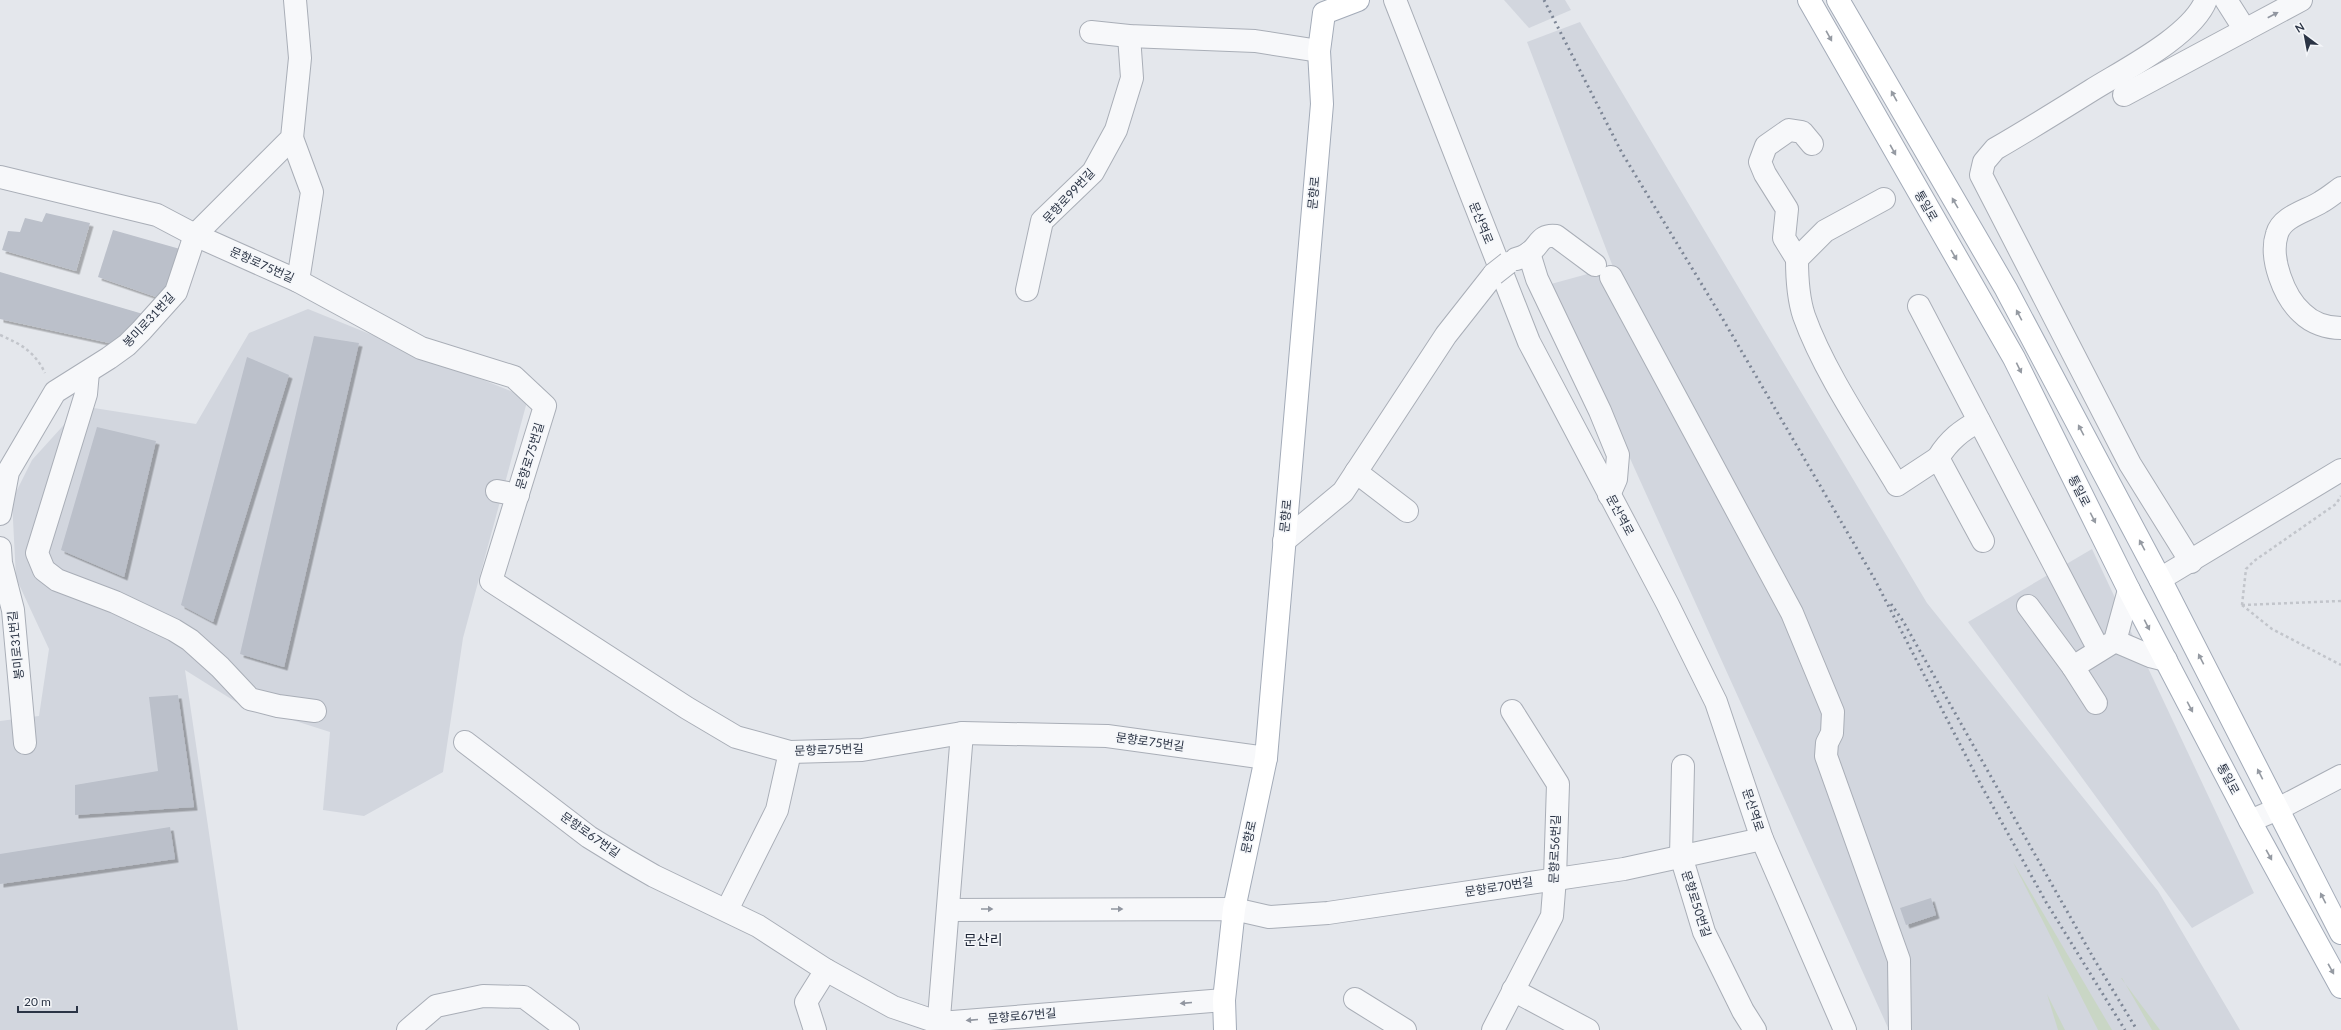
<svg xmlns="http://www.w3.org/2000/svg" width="2341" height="1030" font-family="Lato,'Noto Sans KR',sans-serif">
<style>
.built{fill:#d2d6de}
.green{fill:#c9d6c5}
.building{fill:#bbc0ca;filter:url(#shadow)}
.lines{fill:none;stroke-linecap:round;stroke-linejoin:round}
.minor-casing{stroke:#a9aeb7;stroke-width:24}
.major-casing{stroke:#a3abb8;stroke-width:24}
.path{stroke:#c2c5cb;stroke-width:2.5;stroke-dasharray:3 3;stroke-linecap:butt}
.minor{stroke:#f7f8fa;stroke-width:22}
.major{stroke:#fff;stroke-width:22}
.rail{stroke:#7d8696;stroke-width:3;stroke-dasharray:2 4;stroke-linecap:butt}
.minor-bridge-casing{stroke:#a9aeb7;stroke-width:24;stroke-linecap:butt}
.minor-bridge{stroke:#f7f8fa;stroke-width:22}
.oneway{fill:#9196a0}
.oneway2{fill:#959aa2}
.labels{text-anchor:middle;stroke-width:3;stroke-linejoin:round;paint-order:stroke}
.street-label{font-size:12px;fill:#2b3445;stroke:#f4f6f9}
.quarter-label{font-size:14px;fill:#1d2536;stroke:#f4f6f9}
</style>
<defs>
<filter id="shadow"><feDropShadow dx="3.5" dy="3.5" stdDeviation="0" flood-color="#0004"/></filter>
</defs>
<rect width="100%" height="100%" fill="#e4e7ec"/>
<g class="built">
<path d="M1504 0H1565L1571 10 1529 28Z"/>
<path d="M1580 22 1927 603 2158 891 2240 1030H1889L1551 284 1613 267 1527 42Z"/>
<path d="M308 309 528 398 463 638 443 772 364 816 323 810 330 732 236 702 185 670 238 1030H0V721L39 716 49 649 16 578 12 500 32 460 81 406 196 424 249 333Z"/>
<path d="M2092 549 2254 893 2192 928 1968 622Z"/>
</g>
<g class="green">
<path d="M2013 862 2112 1030H2098Z"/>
<path d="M2122 978H2121L2160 1030H2152Z"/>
<path d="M2047 994 2065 1030H2058Z"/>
</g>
<g class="building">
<path d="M46 213 90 223 76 271 2 250 8 231 20 232 25 218 42 222Z"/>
<path d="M113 230 180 249 162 299 98 277Z"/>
<path d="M0 272 143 314 114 344 0 319Z"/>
<path d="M314 336 359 343 284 667 240 654Z"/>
<path d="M247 357 289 375 213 622 181 605Z"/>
<path d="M97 427 156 441 124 577 61 550Z"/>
<path d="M178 695 194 807 75 815V785L158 771 149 697Z"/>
<path d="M170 827 175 859 0 884V854Z"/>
<path d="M1931 898 1936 915 1906 925 1900 908Z"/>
</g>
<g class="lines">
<g class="minor-casing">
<g id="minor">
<path d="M1395 0 1529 342 1667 603 1716 702 1762 839 1845 1030"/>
<path d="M2226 0 2245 30 2301 0"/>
<path d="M1091 32 1129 36 1255 41 1319 51"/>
<path d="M2124 95 2245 30"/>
<path d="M292 138 312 192 298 281"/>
<path d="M0 177 157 215 195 235 298 281 421 348 514 377 545 406 491 581 687 708 736 737 790 752 862 750 962 733 1107 736 1266 758"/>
<path d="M2341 188C2334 193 2328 198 2321 202 2307 211 2282 216 2277 234 2269 258 2284 297 2302 313 2312 323 2327 328 2341 328"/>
<path d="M1884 199 1825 231 1797 259C1797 278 1798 298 1804 316 1824 372 1866 433 1897 485L1938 458 1983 541"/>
<path d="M1529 253 1537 279 1600 411 1618 455 1616 479 1609 495"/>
<path d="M1516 259C1520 258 1525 256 1528 254 1540 246 1539 234 1556 236L1595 265"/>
<path d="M1797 259 1784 238 1787 209 1765 174 1760 162 1766 146 1789 130 1802 132 1812 144"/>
<path d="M1611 277 1792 613 1833 712 1832 733 1827 743 1826 756 1899 960 1900 1030"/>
<path d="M1027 290 1042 221 1093 172 1116 130 1132 78 1129 36"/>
<path d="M1919 306 2099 650"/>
<path d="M88 372 86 394 37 553 44 570 57 580 115 602 174 630 190 640 220 667 250 699 278 706 315 711"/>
<path d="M1938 458C1949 440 1962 430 1979 421"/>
<path d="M1356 472 1407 511"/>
<path d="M497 491 518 495"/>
<path d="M0 514 8 472 55 392 109 358 127 345 141 331 176 292 195 235 292 138 300 58 295 0"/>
<path d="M1284 541 1343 492 1446 335 1494 274"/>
<path d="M0 548 1 563 13 610 25 743"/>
<path d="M2191 562 2130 464 1981 175 1984 162 1995 149C2028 130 2060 110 2092 90 2124 70 2192 36 2206 0"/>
<path d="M2160 579 2341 470"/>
<path d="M2028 606 2073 667 2115 641 2129 590"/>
<path d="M2115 641 2150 656 2166 660"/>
<path d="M2073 667 2096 703"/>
<path d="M465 742 589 837 628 861 654 876 758 926 826 970 893 1007 940 1023 1224 1000"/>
<path d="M1683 766 1681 856 1704 932 1743 1011 1755 1030"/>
<path d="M2250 821 2278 809 2341 776"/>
<path d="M727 910 777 810 790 752"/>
<path d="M948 910 1234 909 1269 917 1328 913 1624 869 1762 839"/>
<path d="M1513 990 1588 1030"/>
<path d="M1355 999 1405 1030"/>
<path d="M408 1030 436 1006 483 996 524 997 568 1030"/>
<path d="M815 1030 806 1002 826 970"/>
<path d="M938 1030 962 733"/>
<path d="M1493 1030 1552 916 1555 878 1558 784 1512 711"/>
</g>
</g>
<g class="major-casing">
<g id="major">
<path d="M1809 0 2014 358 2129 590 2250 821 2341 987"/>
<path d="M1838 0 2006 289 2160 579 2341 933"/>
<path d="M1225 1030 1224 1000 1234 909 1266 758 1322 104 1319 51 1324 13 1358 0"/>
</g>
</g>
<g class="path">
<path d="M0 335C21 344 35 352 45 373"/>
<path d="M2242 605 2246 569 2254 561 2336 504 2341 496"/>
<path d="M2242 605 2272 629 2341 665"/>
<path d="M2242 605 2341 601"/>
</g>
<use href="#minor" class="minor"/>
<use href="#major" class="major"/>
<g class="rail">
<path d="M1544 0 1622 153 1721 316 1874 578 1981 785 2046 902 2125 1030"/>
<path d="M1891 604 1903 621 2094 959 2137 1030"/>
</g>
<g class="minor-bridge-casing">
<path id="minor-bridge" d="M1494 274 1508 263"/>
</g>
<use href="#minor-bridge" class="minor-bridge"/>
</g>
<defs><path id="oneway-solid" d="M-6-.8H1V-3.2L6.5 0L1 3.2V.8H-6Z"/></defs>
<g class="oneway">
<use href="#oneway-solid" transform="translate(2273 15) rotate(-28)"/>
<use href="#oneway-solid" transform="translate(987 909)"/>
<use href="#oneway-solid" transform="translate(1117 909)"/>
<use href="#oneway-solid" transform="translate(1186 1003) rotate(175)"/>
<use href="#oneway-solid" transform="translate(972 1020) rotate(175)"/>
</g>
<g class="oneway2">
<use href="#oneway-solid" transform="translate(1829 36) rotate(61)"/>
<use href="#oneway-solid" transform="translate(1894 96) rotate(-119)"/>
<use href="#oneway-solid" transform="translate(1893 150) rotate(61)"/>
<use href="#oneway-solid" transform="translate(1955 203) rotate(-120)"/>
<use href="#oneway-solid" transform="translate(1954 255) rotate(60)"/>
<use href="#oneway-solid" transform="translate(2019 315) rotate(-118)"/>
<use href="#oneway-solid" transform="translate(2019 368) rotate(64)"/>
<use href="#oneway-solid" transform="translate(2081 430) rotate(-118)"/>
<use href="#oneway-solid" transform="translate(2093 518) rotate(63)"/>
<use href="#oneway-solid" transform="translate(2142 545) rotate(-118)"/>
<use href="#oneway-solid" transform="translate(2147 625) rotate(63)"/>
<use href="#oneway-solid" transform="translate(2201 659) rotate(-117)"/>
<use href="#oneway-solid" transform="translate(2190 707) rotate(62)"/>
<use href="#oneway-solid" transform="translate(2260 774) rotate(-117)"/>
<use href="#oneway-solid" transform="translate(2269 855) rotate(61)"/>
<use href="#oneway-solid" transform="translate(2323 898) rotate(-117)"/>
<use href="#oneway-solid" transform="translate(2331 969) rotate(61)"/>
</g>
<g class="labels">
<g class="street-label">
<text transform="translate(1314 193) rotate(-85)" y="4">문향로</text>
<text transform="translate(1069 196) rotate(-47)" y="4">문향로99번길</text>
<text transform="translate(1926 206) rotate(60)" y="4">통일로</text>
<text transform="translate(1481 223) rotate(68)" y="4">문산역로</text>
<text transform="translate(262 265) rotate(24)" y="4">문향로75번길</text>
<text transform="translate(149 320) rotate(-47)" y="4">봉미로31번길</text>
<text transform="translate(530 456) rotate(-73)" y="4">문향로75번길</text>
<text transform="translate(2079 491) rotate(63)" y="4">통일로</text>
<text transform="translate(1620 515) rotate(62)" y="4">문산역로</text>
<text transform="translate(1286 516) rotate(-85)" y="4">문향로</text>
<text transform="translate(16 645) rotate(-96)" y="4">봉미로31번길</text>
<text transform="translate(1150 742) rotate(8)" y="4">문향로75번길</text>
<text transform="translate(829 750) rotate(-2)" y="4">문향로75번길</text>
<text transform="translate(2228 779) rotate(62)" y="4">통일로</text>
<text transform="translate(1753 810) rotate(72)" y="4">문산역로</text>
<text transform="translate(590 835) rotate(35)" y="4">문향로67번길</text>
<text transform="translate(1249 837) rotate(-78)" y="4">문향로</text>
<text transform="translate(1555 849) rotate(-88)" y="4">문향로56번길</text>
<text transform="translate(1499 887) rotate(-9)" y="4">문향로70번길</text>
<text transform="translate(1696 904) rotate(72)" y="4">문향로50번길</text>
<text transform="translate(1022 1016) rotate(-5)" y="4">문향로67번길</text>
</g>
<g class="quarter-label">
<text x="983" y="945">문산리</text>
</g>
</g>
<g transform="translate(2305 36) rotate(328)" stroke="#f4f6f9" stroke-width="3" paint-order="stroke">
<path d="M0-3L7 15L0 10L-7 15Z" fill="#2b3445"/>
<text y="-6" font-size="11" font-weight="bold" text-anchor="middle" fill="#2b3445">N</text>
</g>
<path d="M18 1006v6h59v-6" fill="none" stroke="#2b3445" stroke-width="2"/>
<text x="24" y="1006" font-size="12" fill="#2b3445" stroke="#f4f6f9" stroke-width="3" paint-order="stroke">20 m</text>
</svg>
